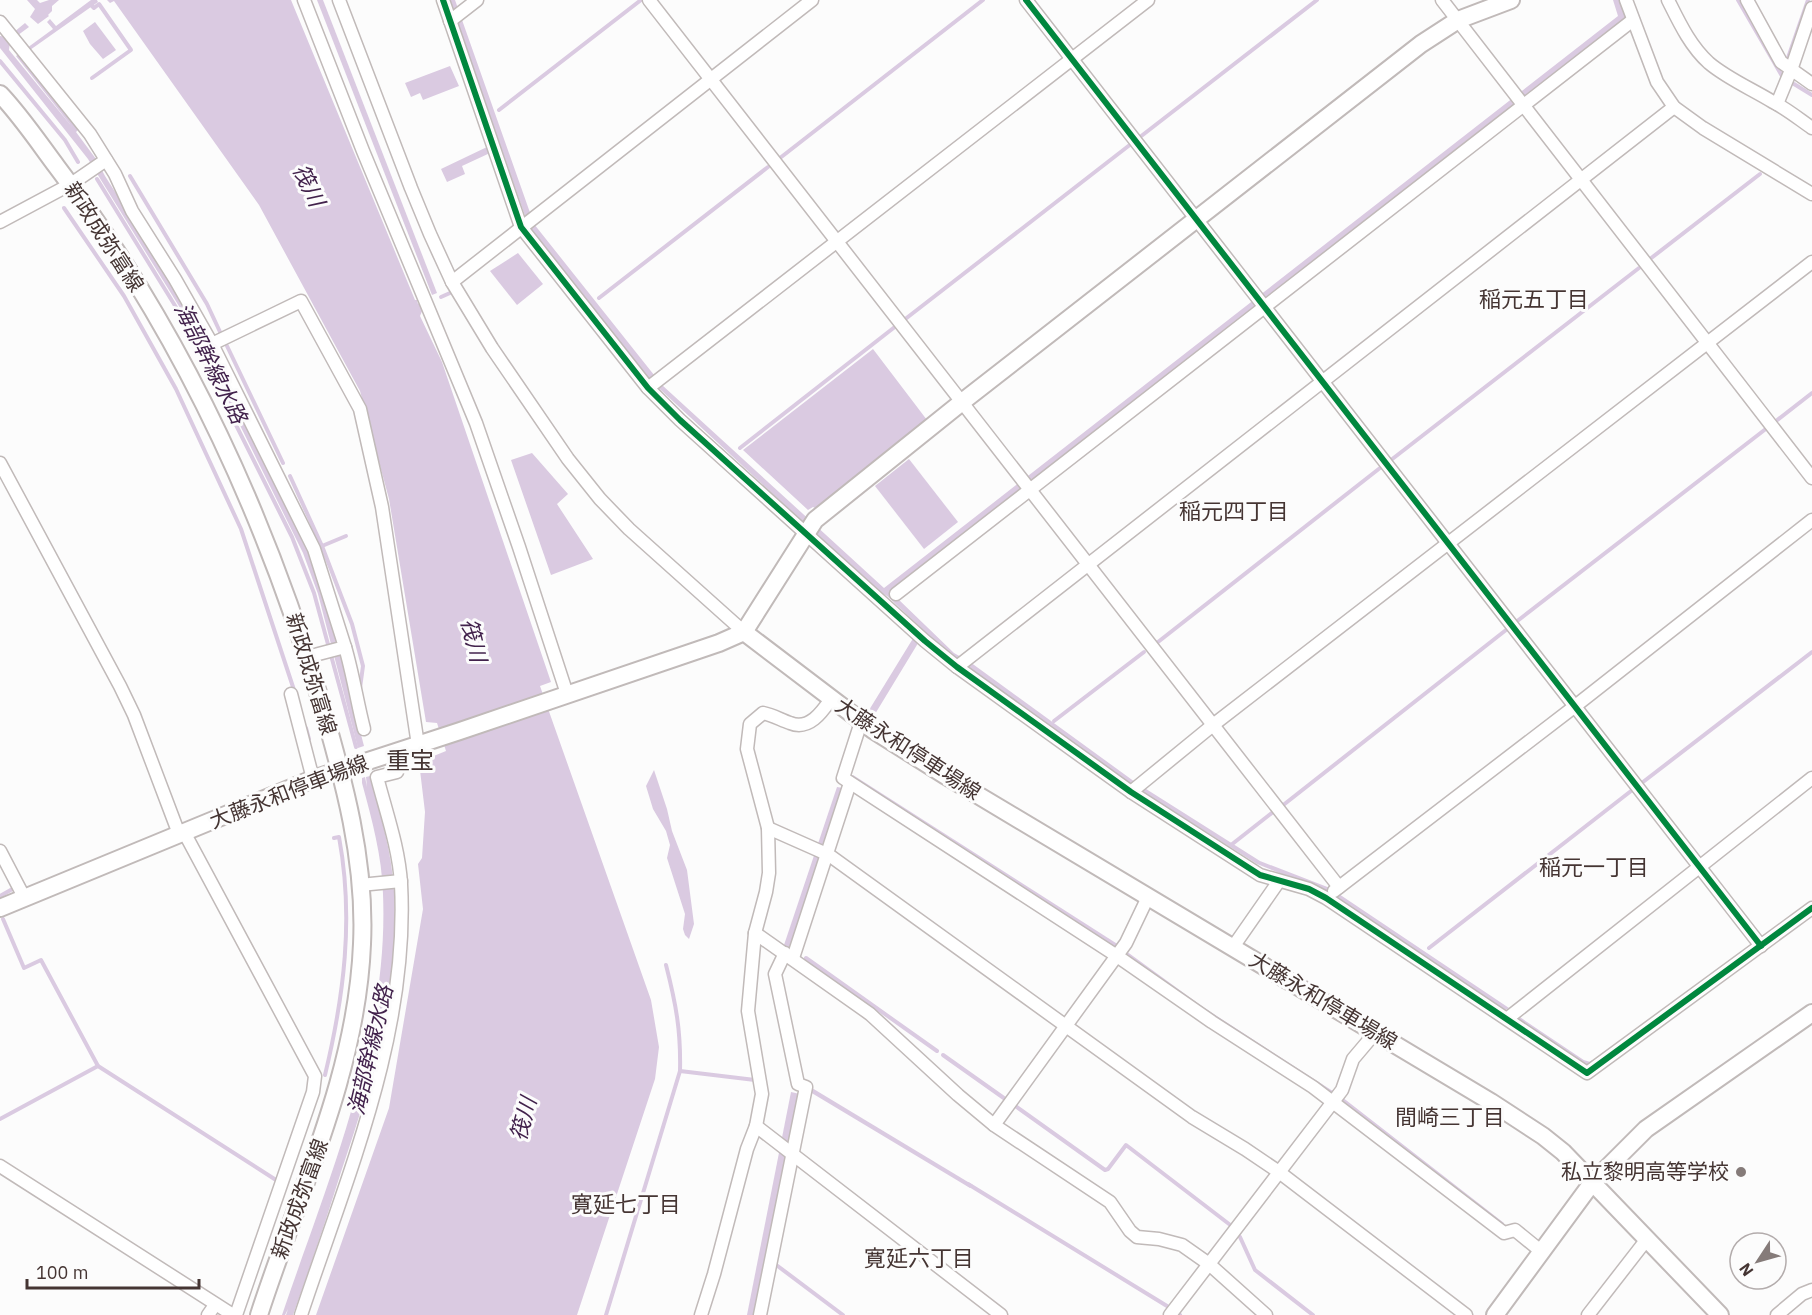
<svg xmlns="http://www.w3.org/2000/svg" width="1812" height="1315" font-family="'IBM Plex Sans','Noto Sans JP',sans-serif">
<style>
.water{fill:#dacae1}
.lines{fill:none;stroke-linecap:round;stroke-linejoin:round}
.stream{stroke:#dacae1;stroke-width:4}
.street-casing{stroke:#c1bab9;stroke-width:15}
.secondary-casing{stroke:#c1bab9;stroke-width:20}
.street{stroke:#fff;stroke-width:12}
.secondary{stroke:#fff;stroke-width:16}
.cycleway-casing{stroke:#fcfcfc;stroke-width:10}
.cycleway{stroke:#00873e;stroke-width:6}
.poi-dot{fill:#857b79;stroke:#fcfcfc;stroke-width:2}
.labels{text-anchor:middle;stroke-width:6;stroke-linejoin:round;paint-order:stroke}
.street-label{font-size:21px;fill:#453533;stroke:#fcfcfc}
.poi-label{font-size:21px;fill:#453533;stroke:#fcfcfc;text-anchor:end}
.water-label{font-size:22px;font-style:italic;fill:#42224c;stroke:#fcfcfc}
.neighbourhood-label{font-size:22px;fill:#453533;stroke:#fcfcfc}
.quarter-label{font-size:24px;fill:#453533;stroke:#fcfcfc}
</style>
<rect width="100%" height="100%" fill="#fcfcfc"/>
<g class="water">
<path d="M27 0H37L40 3 49 0H59L52 6V11L48 15 49 16 38 24 30 17 35 9Z"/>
<path d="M91 0H97L98 2 30 50 79 129 76 132 96 159 105 176 188 307 309 551 337 642 364 746 358 748 318 594 303 553 190 324 88 159 0 48V36L8 37 25 23 29 27 10 41 9 50 73 128 16 56 53 29 47 22 50 19 56 26Z"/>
<path d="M107 0H291L415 300H417L418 304 421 303 423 309 420 316 442 362 551 682 540 686 651 1000 659 1047 655 1079 577 1315H316L389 1108 423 909 418 864 422 858 425 812 419 762 446 751 437 723 426 722 389 499 360 391 259 205 114 1 110 3Z"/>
<path d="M317 0H323L437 293 432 295Z"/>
<path d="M449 0H455L534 224 662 385 884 588 1618 16 1613 0H1620L1626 19 897 598 954 653 970 662 1135 782 1260 861 1330 888 1509 1008 1505 1010 1327 892 1257 864 1129 783 967 667 926 633 923 635 872 719 866 715 920 627 887 596 878 591 818 535C810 533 804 527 801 520L649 379 529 227Z"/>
<path d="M95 22 116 50 103 59 90 44 83 31Z"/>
<path d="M450 66 459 86 423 100 420 93 411 97 405 83Z"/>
<path d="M487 147 490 153 462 166 465 174 447 182 441 169Z"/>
<path d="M518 253 543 284 517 305 490 271Z"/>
<path d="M873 349 927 420 815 508 813 507 808 510 743 450Z"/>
<path d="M532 453 568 494 557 504 593 559 551 575 511 460Z"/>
<path d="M909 459 958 522 924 549 875 486Z"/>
<path d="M654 770 667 809 672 831 687 870 694 924 689 939 685 935 683 929 685 914 667 858 670 845 666 831 653 809 646 786Z"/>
<path d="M853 775 1119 945 1116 949 851 777Z"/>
<path d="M370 776C380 814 392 852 394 891 400 987 371 1083 341 1172 326 1220 310 1268 293 1315H286L288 1309 285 1315H282C328 1180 389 1039 383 894 382 856 372 820 362 783V778L365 777 367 787 366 777Z"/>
<path d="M837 787 843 788 789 948 784 945Z"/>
<path d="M1126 951 1203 1007 1342 1097 1504 1223 1503 1225 1123 955Z"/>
<path d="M812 1088 973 1185 970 1188 810 1092Z"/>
<path d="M791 1092 800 1094 755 1315H747Z"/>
</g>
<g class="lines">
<g class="stream">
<path d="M1738 0 1782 76"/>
<path d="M90 4 94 8 99 4 131 50 92 78"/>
<path d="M1788 58 1808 0"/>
<path d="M0 61 65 140 78 162"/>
<path d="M1794 84 1812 95"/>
<path d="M499 110 641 0"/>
<path d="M1140 137 1317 0"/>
<path d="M780 158 983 0"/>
<path d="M130 176 207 304 221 334"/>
<path d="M97 179 182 317 292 537 314 593 356 747"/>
<path d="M64 208 124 296 176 389 241 529 295 693"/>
<path d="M1650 259 1760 174"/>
<path d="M441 297 450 293"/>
<path d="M599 298 768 167"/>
<path d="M904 320 1131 144"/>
<path d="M227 346 283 463"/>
<path d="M1776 421 1812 393"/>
<path d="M740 448 896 326"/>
<path d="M1391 460 1639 268"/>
<path d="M290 476 322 546 352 624 363 666 360 688"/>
<path d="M322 546 346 536"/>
<path d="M1516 622 1767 428"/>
<path d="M1158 642 1380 468"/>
<path d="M1054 721 1144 652"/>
<path d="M306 728 309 739"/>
<path d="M1643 782 1812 652"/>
<path d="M1282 806 1506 630"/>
<path d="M1231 845 1273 812"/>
<path d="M0 896 16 887"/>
<path d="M3 919 24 968 41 960 98 1066 276 1180"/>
<path d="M1429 948 1631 791"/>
<path d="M806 958 937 1051"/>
<path d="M1519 1019 1583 1062 1590 1064 1593 1062"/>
<path d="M943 1055 1008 1101"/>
<path d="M680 1071 755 1080"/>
<path d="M325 1075C344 996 354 918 339 837L334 838"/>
<path d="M1014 1105 1105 1170 1108 1169 1126 1145 1229 1224"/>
<path d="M0 1119 98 1066"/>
<path d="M968 1184 1167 1306"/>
<path d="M1240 1237 1255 1270 1313 1315"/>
<path d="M775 1264 843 1315"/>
<path d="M1179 1314 1180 1315"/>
<path d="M606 1315 680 1071C681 1031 676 1004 666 965"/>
</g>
<g class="street-casing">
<g id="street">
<path d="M304 0 363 151 476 423 519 547 567 694"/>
<path d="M339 0 411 188 430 234 452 282 492 348 568 459 600 499 629 529 744 632"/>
<path d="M443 0 521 227 648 388 680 420 925 641 957 667 1131 792 1260 875 1309 889 1326 898 1587 1073 1812 908"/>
<path d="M649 0 1339 887"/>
<path d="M1026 0 1761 946"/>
<path d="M1442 0 1812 478"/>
<path d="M1626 0 1657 82 1674 107 1703 128 1812 194"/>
<path d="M1668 0C1679 22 1690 46 1709 63 1728 79 1752 89 1773 102 1787 109 1799 119 1812 128"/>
<path d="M1747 0 1781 62 1812 84"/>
<path d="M450 21 477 0"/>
<path d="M0 22 90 134 115 174 132 211 175 279 212 344 314 549 345 647 307 657"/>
<path d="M1777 104 1791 70 1812 8"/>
<path d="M0 222 71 184 106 160"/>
<path d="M452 282 812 0"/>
<path d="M212 344 301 301 360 409 382 507 418 745"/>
<path d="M648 388 1148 0"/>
<path d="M0 463 120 686 134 715 179 834"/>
<path d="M896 594 1633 20"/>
<path d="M345 647C353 674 357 702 364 729"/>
<path d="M957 667 1674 107"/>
<path d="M291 694 313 779"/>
<path d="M861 722 843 778 1117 956 1212 1022 1313 1087 1504 1233 1515 1230 1542 1252"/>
<path d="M1131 792 1213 725 1812 262"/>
<path d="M768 828 829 855 1192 1117 1245 1149 1279 1172 1466 1315"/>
<path d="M184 832 315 1076 313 1092 236 1315"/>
<path d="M0 851 24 897"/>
<path d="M360 885 401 881"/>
<path d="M1334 891 1574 707 1812 520"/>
<path d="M755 933 870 1014 958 1095 994 1125 1110 1202 1130 1231 1137 1237 1159 1239 1182 1245 1209 1264 1266 1315"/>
<path d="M1233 947 1279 881"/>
<path d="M793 958 850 783"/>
<path d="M1508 1018 1812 778"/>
<path d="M994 1125 1126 943 1148 897"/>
<path d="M756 1126 1001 1315"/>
<path d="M0 1166 233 1315"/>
<path d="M208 1315 215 1305"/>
<path d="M301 1315C347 1176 409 1034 401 884 399 848 386 812 377 777L397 772 391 754"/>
<path d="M701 1315 714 1274 747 1149 756 1126 762 1094 748 1011 755 933 766 892 769 873 768 828 747 749 750 724 763 713C773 715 781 720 790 723 809 731 822 712 831 699"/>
<path d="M760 1315 806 1087 798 1084 775 974 785 953"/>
<path d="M1170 1315 1342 1090 1353 1059 1375 1033"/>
<path d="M1588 1315 1647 1239"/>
<path d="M1777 1315 1802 1294 1812 1290"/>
</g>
</g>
<g class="secondary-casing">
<g id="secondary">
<path d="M0 94C21 116 39 143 57 167 178 326 264 512 321 702 344 781 366 861 362 944 357 1073 298 1194 259 1315"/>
<path d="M744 632 815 520 962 402 1421 44 1458 20 1511 0"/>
<path d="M0 908 313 779 460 731 719 643 744 632 873 730 946 776 1491 1102 1543 1136 1563 1152 1720 1315"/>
<path d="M1495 1315 1592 1183 1646 1129 1812 1013"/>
</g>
</g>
<use href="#street" class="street"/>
<use href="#secondary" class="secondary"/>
<g class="cycleway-casing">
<g id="cycleway">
<path d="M443 0 521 227 648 388 680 420 925 641 957 667 1131 792 1260 875 1309 889 1326 898 1587 1073 1812 908"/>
<path d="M1026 0 1761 946"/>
</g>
</g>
<use href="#cycleway" class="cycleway"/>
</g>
<circle class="poi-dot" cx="1741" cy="1172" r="6"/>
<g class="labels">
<g class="street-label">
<text transform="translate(104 237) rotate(57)" y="7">新政成弥富線</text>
<text transform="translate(311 674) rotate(73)" y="7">新政成弥富線</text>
<text transform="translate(908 749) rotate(33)" y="7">大藤永和停車場線</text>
<text transform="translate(289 792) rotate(-21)" y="7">大藤永和停車場線</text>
<text transform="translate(1323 1001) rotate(31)" y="7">大藤永和停車場線</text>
<text transform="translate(300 1199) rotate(-70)" y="7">新政成弥富線</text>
</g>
<g class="poi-label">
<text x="1729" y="1179">私立黎明高等学校</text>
</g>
<g class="water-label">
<text transform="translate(309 185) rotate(64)" y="8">筏川</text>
<text transform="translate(211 363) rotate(63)" y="8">海部幹線水路</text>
<text transform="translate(474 640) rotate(76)" y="8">筏川</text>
<text transform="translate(370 1050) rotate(-77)" y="8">海部幹線水路</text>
<text transform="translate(523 1119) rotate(-75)" y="8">筏川</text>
</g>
<g class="neighbourhood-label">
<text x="1534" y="307">稲元五丁目</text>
<text x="1234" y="519">稲元四丁目</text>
<text x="1594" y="875">稲元一丁目</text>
<text x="1450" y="1125">間崎三丁目</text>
<text x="626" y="1212">寛延七丁目</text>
<text x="919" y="1266">寛延六丁目</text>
</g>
<g class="quarter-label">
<text x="410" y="769">重宝</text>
</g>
</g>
<g transform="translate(1758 1261) rotate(234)"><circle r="28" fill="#fcfcfc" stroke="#b3acac" stroke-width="1.5"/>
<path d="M0-4.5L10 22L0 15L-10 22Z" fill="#857b79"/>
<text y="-9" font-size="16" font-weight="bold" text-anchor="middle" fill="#453533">N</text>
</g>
<path d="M27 1279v9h172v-9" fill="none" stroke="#453533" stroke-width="3"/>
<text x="36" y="1279" font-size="18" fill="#453533" stroke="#fcfcfc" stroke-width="4.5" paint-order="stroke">100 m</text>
</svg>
